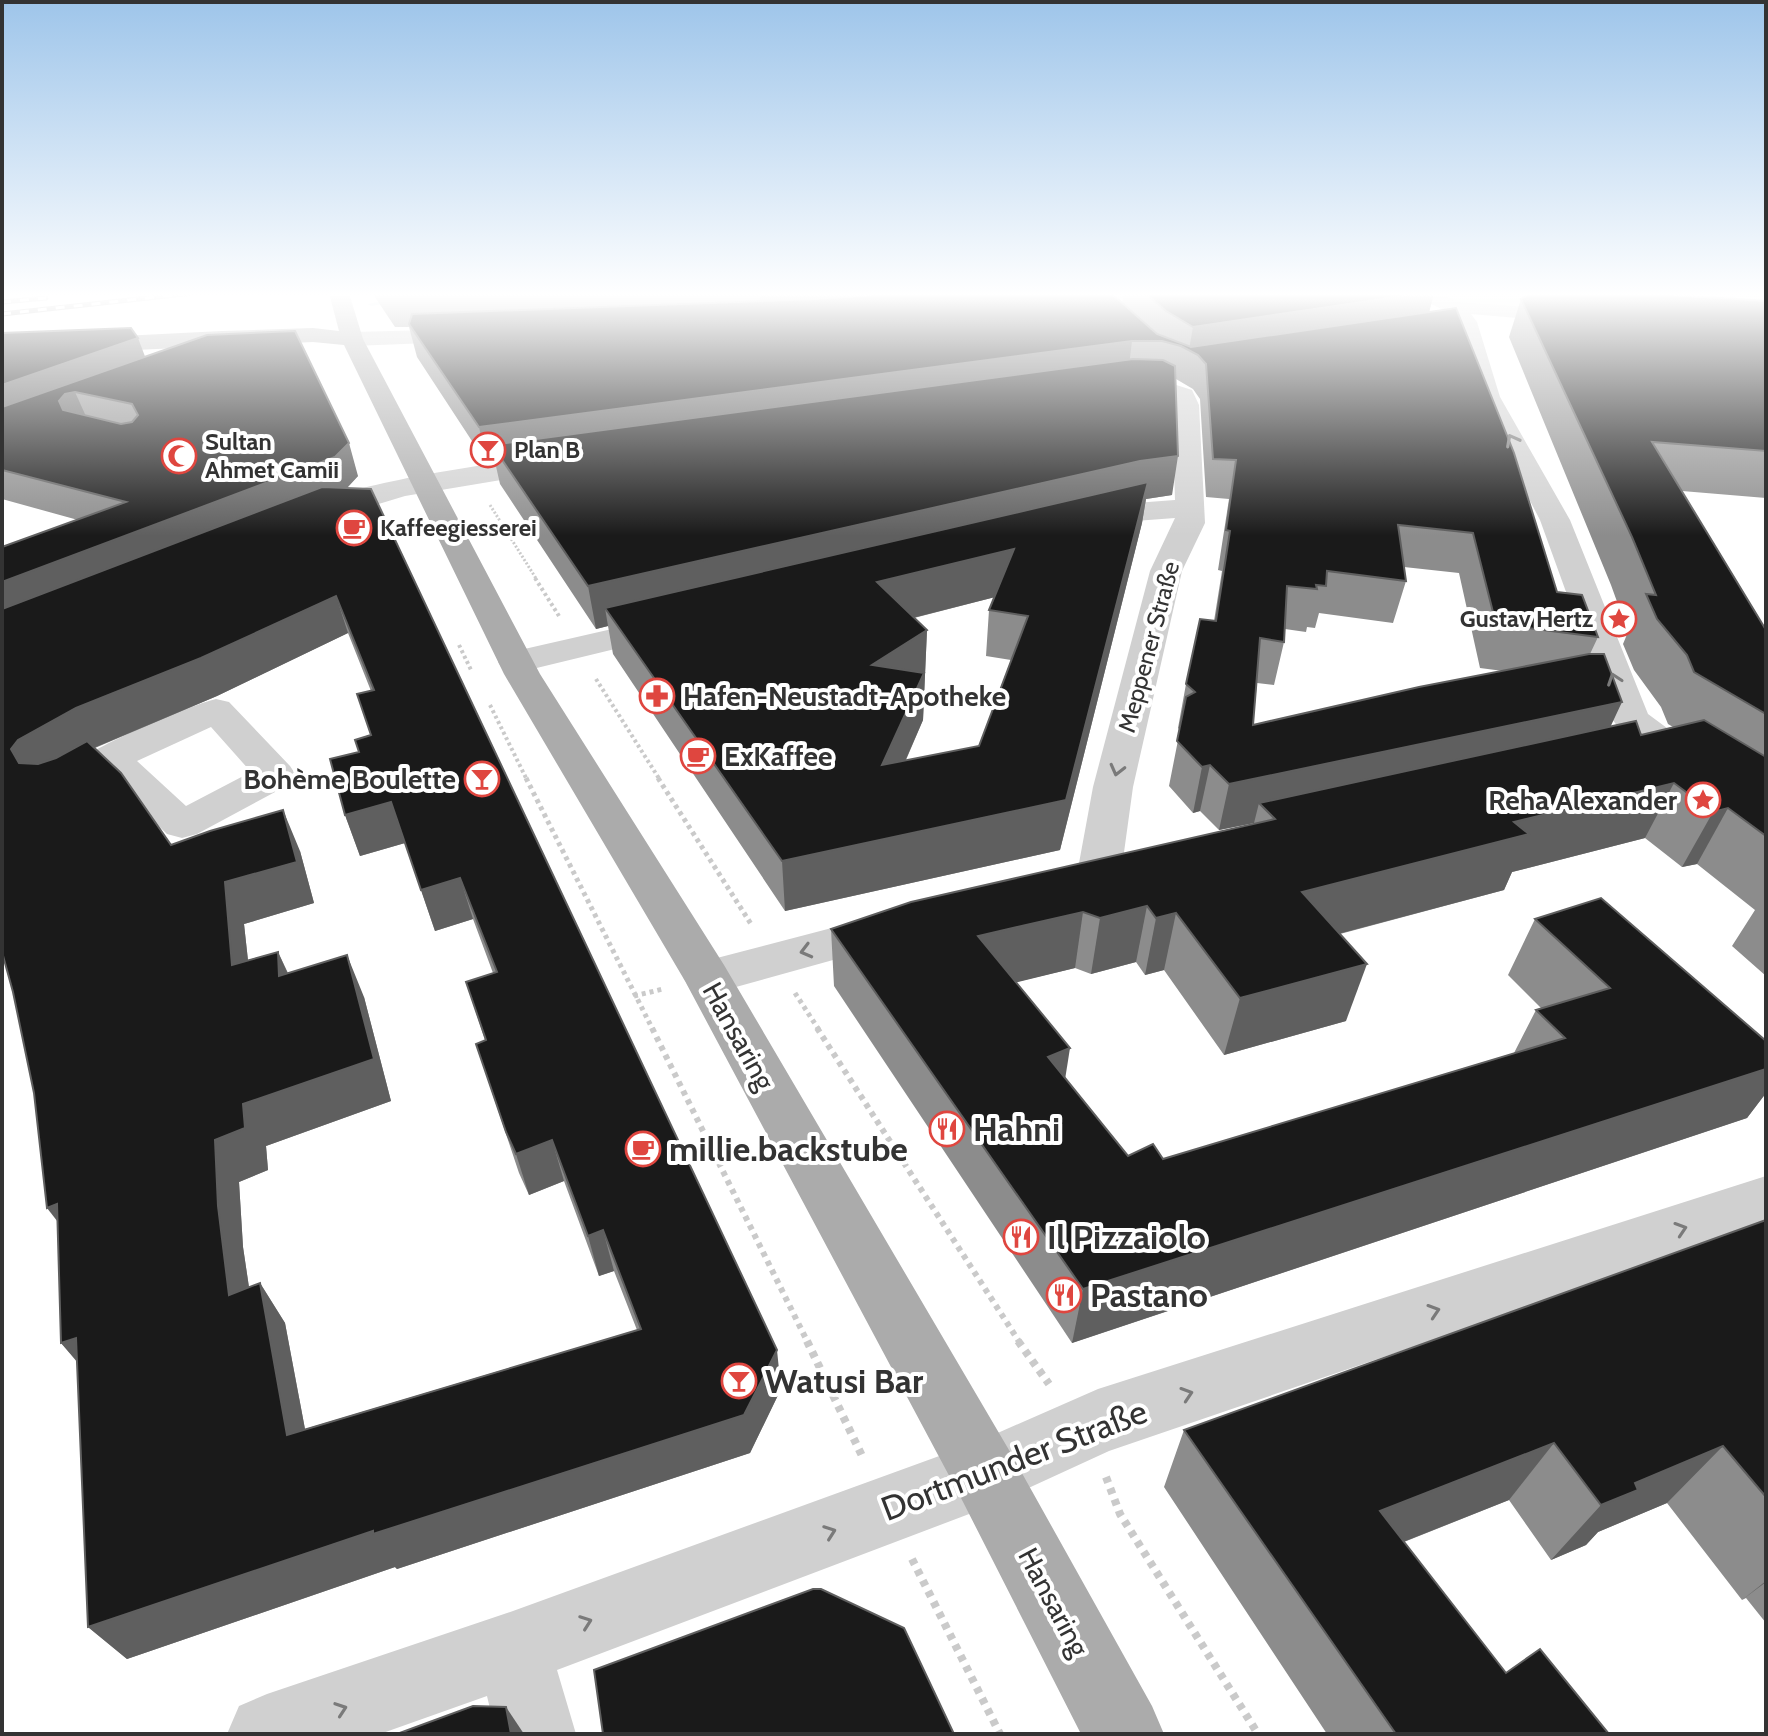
<svg xmlns="http://www.w3.org/2000/svg" width="1768" height="1736" font-family="Cabin,sans-serif">
<style>
.green{fill:#e4ebdf}
.lines{fill:none;stroke-linecap:round;stroke-linejoin:round}
.stream{fill:#d0deed;fill-rule:evenodd}
.path-far4{stroke:#cacaca;stroke-width:3;stroke-dasharray:2 2;stroke-linecap:butt}
.path-far3{stroke:#cacaca;stroke-width:4;stroke-dasharray:3 3;stroke-linecap:butt}
.path-far2{stroke:#cacaca;stroke-width:5;stroke-dasharray:4 4;stroke-linecap:butt}
.path-far1{stroke:#cacaca;stroke-width:6;stroke-dasharray:5 5;stroke-linecap:butt}
.path{stroke:#cacaca;stroke-width:8;stroke-dasharray:6 6;stroke-linecap:butt}
.minor{fill:#d0d0d0;fill-rule:evenodd}
.major{fill:#ababab;fill-rule:evenodd}
.rail-casing{stroke:#888;stroke-width:5}
.rail{stroke:#fff;stroke-width:3;stroke-dasharray:9;stroke-linecap:butt}
.wall{fill:#8c8c8c;fill-rule:evenodd}
.shaded-wall{fill:#5f5f5f}
.building{fill:#1a1a1a;stroke:#5f5f5f;stroke-width:2;fill-rule:evenodd}
.oneway{stroke:#7a7a7a}
.labels{text-anchor:middle;stroke-width:8;stroke-linejoin:round;paint-order:stroke}
.far-poi-label{font-size:24px;font-weight:bold;fill:#333;stroke:#fff;text-anchor:start}
.far-street-label{font-size:24px;fill:#333;stroke:#fff}
.poi-label{font-size:28px;font-weight:bold;fill:#333;stroke:#fff;text-anchor:start}
.street-label{font-size:28px;fill:#333;stroke:#fff}
.near-poi-label{font-size:34px;font-weight:bold;fill:#333;stroke:#fff;text-anchor:start}
.near-street-label{font-size:34px;fill:#333;stroke:#fff}
</style>
<rect width="100%" height="100%" fill="#fff"/>
<path class="green" d="M1431 293H1766V326L1453 302Z"/>
<g class="lines">
<path class="stream" d="M398 298 400 301 371 306 368 304Z"/>
<path class="path-far4" d="M490 505 537 580"/>
<g class="path-far3">
<path d="M535 578 559 616"/>
<path d="M459 645 472 672"/>
<path d="M596 679 660 780"/>
<path d="M490 705 527 780"/>
</g>
<g class="path-far2">
<path d="M526 778 653 1030"/>
<path d="M658 778 751 924"/>
<path d="M795 993 819 1030"/>
<path d="M634 996 663 989"/>
</g>
<g class="path-far1">
<path d="M652 1028 808 1343"/>
<path d="M817 1028 1020 1343"/>
</g>
<g class="path">
<path d="M807 1341 864 1460"/>
<path d="M1018 1341 1049 1384"/>
<path d="M1106 1477 1120 1514 1258 1734"/>
<path d="M912 1559 1000 1734"/>
</g>
<g class="minor">
<path d="M1101 293H1179L1169 299 1056 310 1046 304 1056 298Z"/>
<path d="M1408 293H1437L1460 302 1576 311 1587 317 1576 323 1471 314 1477 322 1500 397 1570 520 1648 714 1694 748 1766 791V823L1751 819C1710 790 1641 760 1612 719L1540 520 1476 397 1455 323 1448 312Z"/>
<path d="M472 329 483 336 480 341 352 346 341 339 352 332Z"/>
<path d="M1151 377 1192 390 1199 405 1205 523 1182 571 1133 787 1121 874 1115 884 1099 889 1083 884 1077 874 1093 787 1150 571 1175 518 1135 521 1086 533 1075 530 1071 524 1075 518 1135 503 1175 500 1172 399 1149 391H1108L1105 386 1108 381Z"/>
<path d="M557 455 567 457 571 463 567 469 405 496 316 523 306 520 301 514C321 485 515 460 557 455Z"/>
<path d="M669 616 681 619 686 626 681 633 516 673 503 670 498 662 503 654Z"/>
<path d="M216 699 229 702 290 766 296 775 290 784 197 834 182 838 167 834 108 777C86 790 70 805 44 799L38 790C57 762 180 708 216 699ZM211 727 251 772 186 806 137 761Z"/>
<path d="M889 913 905 918 912 929 905 940 707 995 690 989 683 977 690 965Z"/>
<path d="M1766 1176V1226L1109 1451 985 1508 557 1670 576 1734H496L487 1696 380 1734H227L239 1706 267 1694 513 1611 975 1443 1098 1389Z"/>
</g>
<path class="major" d="M329 293H349L363 339 540 674 724 965 1009 1450 1152 1706 1164 1734H1081L961 1498 685 981 504 674 344 345 313 342 2 356V342L222 331 313 328 339 331Z"/>
<g class="rail-casing">
<g id="rail">
<path d="M2 302 46 298"/>
<path d="M2 314 193 293"/>
</g>
</g>
<use href="#rail" class="rail"/>
</g>
<g class="wall">
<path d="M374 293H1111L1122 303 1124 293H1434L1429 312 1557 592 1598 637 1590 654 1610 727 1641 735 1673 727 1668 724 1661 707 1634 670 1623 644 1628 632 1611 585 1509 337 1521 299 1766 301V498L1682 491 1766 630V976L1732 946 1755 910 1697 864 1682 867 1645 838 1512 872 1504 890 1340 934 1346 1021 1224 1055 1164 970 1145 975 1136 962 1091 974 1075 968 1016 982 1065 1079 1128 1156 1163 1159 1514 1053 1536 1010 1541 1008 1508 975 1535 919 1766 1041V1093L1747 1118 1072 1343 834 986 831 929 1254 824V823L1219 830 1200 811 1193 813 1169 786 1180 730 1178 728 1186 684 1214 621 1222 571 1218 570 1229 499 1206 497 1200 399 1193 389 1176 379 1172 495 1146 499 1142 523 1060 850 785 911 613 654 608 626 596 629 500 484 495 462 487 464 417 357 409 327H395L375 297ZM1404 567 1459 573 1480 668 1503 671 1253 725 1257 683 1274 685 1284 642 1285 629 1306 632 1307 627 1315 628 1319 613 1393 623 1406 581ZM995 597 989 610 986 656 1011 660 979 746 906 760 923 720 927 630 914 618Z"/>
<path d="M2 333 145 357 358 476 347 488 781 1389 750 1453 397 1569 395 1567 127 1659 88 1627 77 1361 61 1343 58 1221 34 1093 13 992 78 520 2 499ZM348 633 371 691V735L359 752 345 815 360 856 405 843 435 931 473 919 493 973 466 982 485 1040 476 1044 519 1173 529 1195 564 1181 599 1276 614 1271 637 1330 305 1429 285 1323 260 1283 249 1287 243 1247 239 1182 268 1170 266 1146 391 1101 364 997 288 973 278 952 248 960 244 924 314 903 300 851 171 845 95 748 217 696Z"/>
<path d="M1766 1220V1623L1746 1598 1742 1600 1667 1503 1598 1532 1586 1545 1551 1560 1509 1500 1404 1542 1506 1673 1609 1734H1327L1164 1487 1184 1430Z"/>
</g>
<g class="shaded-wall">
<path d="M760 293H1054L761 314Z"/>
<path d="M1423 293H1434L1426 324 1198 355 1189 350 1193 327Z"/>
<path d="M138 338 149 367 75 392 89 423 2 421V385Z"/>
<path d="M1132 341 1128 374 492 445 495 462 487 464 479 427Z"/>
<path d="M349 443 358 476 345 490 2 626V582Z"/>
<path d="M1178 456 1172 495 1146 499 1142 523 1060 850 785 911 782 861 1066 800 1134 500 605 608 608 626 596 629 588 586 1140 461Z"/>
<path d="M1014 549 1011 593 877 627V582Z"/>
<path d="M336 596 348 633 217 696 96 747 40 779 34 789 11 749 18 740 76 708Z"/>
<path d="M927 630 923 720 882 814V765L872 665Z"/>
<path d="M1622 702 1601 747 1259 803 1254 823 1219 830 1229 784Z"/>
<path d="M1210 765 1200 811 1193 813 1202 767Z"/>
<path d="M1674 783 1645 838 1512 872 1504 890 1285 948 1302 892 1514 822Z"/>
<path d="M391 802 405 843 360 856 345 815Z"/>
<path d="M1728 808 1697 864 1682 867 1713 812Z"/>
<path d="M283 810 300 851 314 903 244 924 253 1007 232 965 225 882Z"/>
<path d="M460 878 473 919 435 931 421 890Z"/>
<path d="M1147 906 1136 962 1091 974 1100 918Z"/>
<path d="M1083 912 1075 968 974 993 978 936Z"/>
<path d="M1176 913 1164 970 1145 975 1156 918Z"/>
<path d="M278 952 297 994 279 976Z"/>
<path d="M347 955 364 997 391 1101 266 1146 268 1170 239 1182 243 1247 256 1335 229 1295 218 1206 215 1140 243 1104Z"/>
<path d="M1367 964 1346 1021 1224 1055 1240 998Z"/>
<path d="M1070 1048 1061 1105 1048 1057Z"/>
<path d="M1766 1069V1093L1747 1118 1072 1343 1083 1289Z"/>
<path d="M552 1140 564 1181 529 1195 516 1154Z"/>
<path d="M57 1204 79 1249 47 1208Z"/>
<path d="M603 1230 614 1271 599 1276 588 1236Z"/>
<path d="M260 1283 285 1323 313 1472 287 1435Z"/>
<path d="M76 1338 95 1383 61 1343Z"/>
<path d="M777 1350 781 1389 750 1453 397 1569 395 1567 127 1659 88 1627Z"/>
<path d="M1554 1443 1509 1500 1345 1565 1380 1511Z"/>
<path d="M1723 1446 1667 1503 1598 1532 1586 1545 1551 1560 1601 1505 1635 1483Z"/>
<path d="M1766 1581V1582L1742 1600Z"/>
<path d="M506 1707 524 1734H511Z"/>
</g>
<g class="building">
<path d="M386 293H444L388 295Z"/>
<path d="M896 293H1111L1157 334 1191 347 1456 308 1514 453 1557 592 1582 595 1598 637 1496 624 1473 533 1398 525 1406 581 1327 571 1326 586 1316 585 1317 589 1287 586 1284 642 1260 638 1253 725 1419 687 1589 654H1604L1622 702 1229 784 1210 765 1202 767 1177 741 1186 697 1195 692 1186 684 1200 619 1216 621 1230 531 1226 530 1236 460 1213 459 1206 364 1198 355 1181 346 1162 341H1132L479 427 409 324 412 314 815 299Z"/>
<path d="M1145 293H1423L1193 327 1166 311Z"/>
<path d="M1531 293H1645L1766 301V451L1652 442 1766 630V714L1694 672 1687 655 1657 619 1646 594 1656 595 1632 537 1521 299Z"/>
<path d="M131 328 138 338 2 385V333Z"/>
<path d="M295 331 349 443 335 457 2 582V547L126 502 2 470V407L207 335ZM75 392 132 404 138 415 132 422 121 424 63 410 59 401 65 394Z"/>
<path d="M1133 359 1163 360 1175 366 1178 456 1140 461 588 586 492 445Z"/>
<path d="M1148 482 1066 800 782 861 605 608ZM1014 549 989 610 1028 616 979 746 882 765 924 673 872 665 927 630 877 582Z"/>
<path d="M322 487 371 489 777 1350 744 1415 373 1534V1531L88 1627 76 1338 61 1343 57 1204 47 1208 34 1093 13 992 2 952V609ZM336 596 374 690 357 694 371 735 355 740 359 752 330 759 345 815 391 802 421 890 460 878 497 972 466 982 486 1040 476 1044 506 1132 516 1154 552 1140 588 1236 603 1230 641 1329 287 1435 260 1283 229 1295 218 1206 215 1140 245 1128 243 1104 374 1059 347 955 279 976 278 952 232 965 225 882 297 862 283 810 210 831 171 845 121 773 87 741 56 758 38 764 19 763 11 749 18 740 76 708 201 658Z"/>
<path d="M1704 720 1766 757V836L1728 808 1713 812 1674 783 1514 822 1529 834 1302 892 1367 964 1240 998 1176 913 1156 918 1147 906 1100 918 1083 912 978 936 1070 1048 1048 1057 1128 1156 1153 1144 1163 1159 1565 1038 1536 1010 1610 988 1535 919 1601 898 1766 1041V1069L1083 1289 831 929 911 902 1275 819 1259 803 1636 721 1641 735Z"/>
<path d="M1766 1220V1497L1723 1446 1635 1483 1638 1490 1601 1505 1554 1443 1380 1511 1506 1673 1540 1649 1609 1734H1396L1184 1430Z"/>
<path d="M813 1589H821L904 1628 954 1734H603L594 1670Z"/>
<path d="M473 1706 506 1707 511 1734H397Z"/>
</g>
<defs><path id="oneway-chevron" d="M-2-3.5L2.5 0L-2 3.5" fill="none" stroke-width="1.6" stroke-linecap="round" stroke-linejoin="round" transform="scale(2)"/></defs>
<g class="oneway">
<use href="#oneway-chevron" transform="translate(1512 440) rotate(-118)"/>
<use href="#oneway-chevron" transform="translate(1614 679) rotate(-109)"/>
<use href="#oneway-chevron" transform="translate(1117 770) rotate(104)"/>
<use href="#oneway-chevron" transform="translate(806 951) rotate(165)"/>
<use href="#oneway-chevron" transform="translate(1681 1229) rotate(-18)"/>
<use href="#oneway-chevron" transform="translate(1434 1311) rotate(-18)"/>
<use href="#oneway-chevron" transform="translate(1187 1394) rotate(-18)"/>
<use href="#oneway-chevron" transform="translate(830 1532) rotate(-20)"/>
<use href="#oneway-chevron" transform="translate(586 1622) rotate(-20)"/>
<use href="#oneway-chevron" transform="translate(341 1709) rotate(-19)"/>
</g>
<linearGradient id="sky" x2="0" y2="1"><stop stop-color="#9ec5ea"/><stop offset="0.55" stop-color="#fff"/><stop offset="1" stop-color="#fff" stop-opacity="0"/></linearGradient>
<rect width="1768" height="536" fill="url(#sky)"/>
<defs>
<g id="bar-ring" transform="scale(1.8)"><circle r="9.5" fill="#fff" stroke="#df463f" stroke-width="1.5"/><path d="M-6-5H6L.8 .8V4.5H3.5V6h-7V4.5H-.8V.8Z" fill="#df463f"/></g>
<g id="mosque-ring" transform="scale(1.8)"><circle r="9.5" fill="#fff" stroke="#df463f" stroke-width="1.5"/><path d="M3.5-4.9A6 6 0 1 0 3.5 4.9A5 5 0 1 1 3.5-4.9Z" fill="#df463f"/></g>
<g id="cafe-ring" transform="scale(1.8)"><circle r="9.5" fill="#fff" stroke="#df463f" stroke-width="1.5"/><path d="M-5.5-4.5H6V0H3Q3 3.5 0 3.5H-2.5Q-5.5 3.5-5.5 0ZM3-3.2v2h1.7v-2ZM-6 4.5H4V6H-6Z" fill="#df463f"/></g>
<g id="sight-ring" transform="scale(1.8)"><circle r="9.5" fill="#fff" stroke="#df463f" stroke-width="1.5"/><path d="M0-6L1.8-2.2L6-1.7L2.9 1.2L3.7 5.4L0 3.3L-3.7 5.4L-2.9 1.2L-6-1.7L-1.8-2.2Z" fill="#df463f"/></g>
<g id="pharmacy-ring" transform="scale(1.8)"><circle r="9.5" fill="#fff" stroke="#df463f" stroke-width="1.5"/><path d="M-2-6h4v4h4v4h-4v4h-4v-4h-4v-4h4Z" fill="#df463f"/></g>
<g id="restaurant-ring" transform="scale(1.8)"><circle r="9.5" fill="#fff" stroke="#df463f" stroke-width="1.5"/><path d="M-5-6h1v4h1v-4h1v4h1v-4h1v5L-1.5 .5V6h-2V.5L-5-1ZM5-6V6H3V1.5H1.5Q1.5-4 5-6Z" fill="#df463f"/></g>
</defs>
<g fill-rule="evenodd">
<use href="#bar-ring" x="488" y="450"/>
<use href="#mosque-ring" x="179" y="456"/>
<use href="#cafe-ring" x="354" y="528"/>
<use href="#sight-ring" x="1619" y="619"/>
<use href="#pharmacy-ring" x="657" y="696"/>
<use href="#cafe-ring" x="698" y="756"/>
<use href="#bar-ring" x="482" y="779"/>
<use href="#sight-ring" x="1703" y="800"/>
<use href="#restaurant-ring" x="947" y="1129"/>
<use href="#cafe-ring" x="643" y="1149"/>
<use href="#restaurant-ring" x="1021" y="1237"/>
<use href="#restaurant-ring" x="1064" y="1295"/>
<use href="#bar-ring" x="739" y="1381"/>
</g>
<g class="labels">
<g class="far-poi-label">
<text x="205" y="450">Sultan<tspan x="205" dy="28">Ahmet Camii</tspan></text>
<text x="514" y="458">Plan B</text>
<text x="380" y="536">Kaffeegiesserei</text>
<text x="1593" y="627" text-anchor="end">Gustav Hertz</text>
</g>
<g class="far-street-label">
<text transform="translate(1149 647) rotate(-75)" y="8">Meppener Straße</text>
</g>
<g class="poi-label">
<text x="683" y="706">Hafen-Neustadt-Apotheke</text>
<text x="724" y="766">ExKaffee</text>
<text x="456" y="789" text-anchor="end">Bohème Boulette</text>
<text x="1677" y="810" text-anchor="end">Reha Alexander</text>
</g>
<g class="street-label">
<text transform="translate(739 1036) rotate(61)" y="10">Hansaring</text>
<text transform="translate(1054 1602) rotate(62)" y="10">Hansaring</text>
</g>
<g class="near-poi-label">
<text x="973" y="1141">Hahni</text>
<text x="669" y="1161">millie.backstube</text>
<text x="1047" y="1249">Il Pizzaiolo</text>
<text x="1090" y="1307">Pastano</text>
<text x="765" y="1393">Watusi Bar</text>
</g>
<g class="near-street-label">
<text transform="translate(1014 1460) rotate(-21)" y="12">Dortmunder Straße</text>
</g>
</g>
<rect width="1768" height="1736" fill="none" stroke="#333333" stroke-width="8"/>
</svg>
